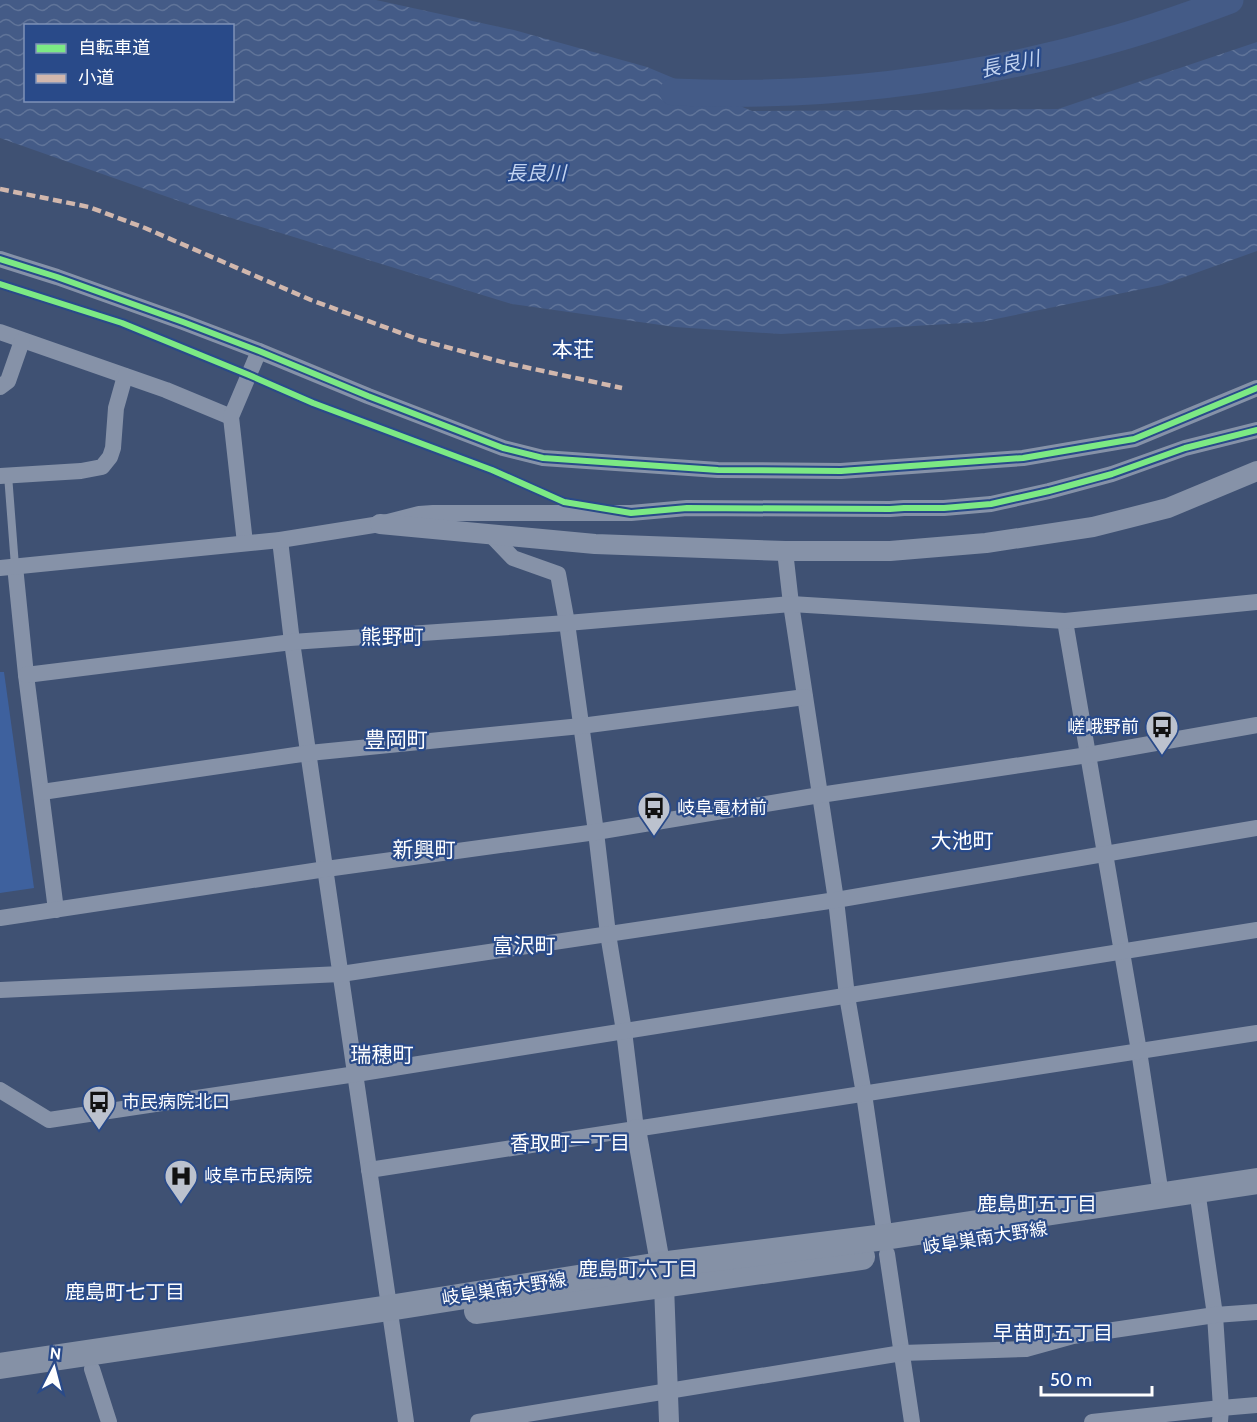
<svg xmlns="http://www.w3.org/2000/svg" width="1257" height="1422" font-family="Cabin,'Noto Sans JP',sans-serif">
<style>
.grass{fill:#3e619e}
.water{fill:url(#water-waves);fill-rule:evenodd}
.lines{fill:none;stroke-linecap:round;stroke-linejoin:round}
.river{stroke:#445b87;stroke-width:27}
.service{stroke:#8692a8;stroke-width:8}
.minor{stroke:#8692a8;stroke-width:16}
.tertiary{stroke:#8692a8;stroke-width:20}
.primary{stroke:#8591a6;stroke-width:26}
.quiet{stroke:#d1b7ad;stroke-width:4.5;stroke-dasharray:9 4.5;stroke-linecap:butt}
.cycleway-casing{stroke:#294a89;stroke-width:10}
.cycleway{stroke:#7ce984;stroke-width:6}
.labels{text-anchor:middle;stroke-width:4.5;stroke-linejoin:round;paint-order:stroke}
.poi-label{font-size:18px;fill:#fff;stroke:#294a89;text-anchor:start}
.street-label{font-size:18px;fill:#fff;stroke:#294a89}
.water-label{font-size:20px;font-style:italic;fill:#c2d3f0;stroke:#294a89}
.neighbourhood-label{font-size:20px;fill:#fff;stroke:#294a89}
.quarter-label{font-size:21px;fill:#fff;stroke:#294a89}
</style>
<defs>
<pattern id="water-waves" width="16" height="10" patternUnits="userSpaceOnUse" patternTransform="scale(1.5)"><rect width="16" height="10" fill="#445b87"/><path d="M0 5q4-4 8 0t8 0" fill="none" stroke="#607499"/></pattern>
</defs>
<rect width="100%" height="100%" fill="#3f5173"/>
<path class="grass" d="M0 672H4L34 888 0 893Z"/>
<path class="water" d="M0 0H376L514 30 647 67 752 111 1058 109 1257 42V251L1162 285 981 322 781 334 675 327 512 304 199 208 0 138ZM26 26H232V100H26Z"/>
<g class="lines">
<path class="river" d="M673 92C824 99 972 80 1118 38 1156 27 1193 14 1230 0"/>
<g class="service">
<path d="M0 284 122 323 249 375 313 403 492 470 564 502 592 507"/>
<path d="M8 475 15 566"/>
</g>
<g class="minor">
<path d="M0 259 57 277 183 322 259 351 368 396 503 448 543 458 718 470 841 471 1023 458 1134 439 1257 388"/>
<path d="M0 332 166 390 231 417"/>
<path d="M0 387 8 381 22 341"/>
<path d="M0 476 81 471 102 467 110 457 113 448 116 408 125 376"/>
<path d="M490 534 513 558 558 574 567 623 596 832 608 934 624 1031 636 1129"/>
<path d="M280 540 292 642 406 1422"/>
<path d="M245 543 231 417 259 351"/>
<path d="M785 551 791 604 836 900 847 996 864 1094 885 1237"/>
<path d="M15 566 26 675 56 910"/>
<path d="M0 568 280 540 380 524 419 514 433 513H631L687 508 890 509 904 508H944L991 504 1049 491 1112 474 1185 448 1257 430"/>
<path d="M1065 621 1139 1051 1161 1195"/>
<path d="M26 675 292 642 567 623 791 604 1065 621 1257 602"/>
<path d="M42 792 309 753 581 726 805 697"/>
<path d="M0 918 326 869 596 832 820 795 1088 755 1257 725"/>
<path d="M0 990 341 974 836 900 1257 828"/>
<path d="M0 1090 49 1120 356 1074 1257 930"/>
<path d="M369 1170 1257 1033"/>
<path d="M1197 1190 1215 1315 1221 1408 1220 1422"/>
<path d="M887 1254 912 1422"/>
<path d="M92 1369 109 1422"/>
<path d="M478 1422 902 1353 1026 1349 1073 1336 1215 1315 1257 1312"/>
<path d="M1092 1422 1221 1408 1257 1405"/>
</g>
<g class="tertiary">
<path d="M380 524 595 544 785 551H890L986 543 1093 527 1168 508 1257 471"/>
<path d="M636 1129 664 1285 669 1422"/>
</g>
<g class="primary">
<path d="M477 1311 862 1257"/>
<path d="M0 1366 389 1308 660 1265 885 1237 1257 1181"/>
</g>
<path class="quiet" d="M0 189 89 207 145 228 311 300 420 340 506 363 622 388"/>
<g class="cycleway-casing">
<g id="cycleway">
<path d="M0 259 57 277 183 322 259 351 368 396 503 448 543 458 718 470 841 471 1023 458 1134 439 1257 388"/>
<path d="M0 284 122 323 249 375 313 403 492 470 564 502 631 513 687 508 890 509 904 508H944L991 504 1049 491 1112 474 1185 448 1257 430"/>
</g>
</g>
<use href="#cycleway" class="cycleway"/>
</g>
<defs>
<g id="bus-pin" transform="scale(1.725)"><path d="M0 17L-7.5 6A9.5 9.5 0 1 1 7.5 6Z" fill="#bcc2ce" stroke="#294a89"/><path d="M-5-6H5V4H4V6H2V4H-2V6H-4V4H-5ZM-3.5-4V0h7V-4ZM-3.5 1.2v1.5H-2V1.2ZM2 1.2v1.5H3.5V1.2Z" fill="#111"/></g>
<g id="hospital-pin" transform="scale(1.725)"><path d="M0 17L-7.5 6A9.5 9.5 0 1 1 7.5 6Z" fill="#bcc2ce" stroke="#294a89"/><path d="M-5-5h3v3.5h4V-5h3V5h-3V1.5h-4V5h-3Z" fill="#111"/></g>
</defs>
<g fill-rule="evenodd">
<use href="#bus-pin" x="1162" y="727"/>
<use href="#bus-pin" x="654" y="808"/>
<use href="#bus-pin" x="99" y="1102"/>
<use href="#hospital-pin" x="181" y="1176"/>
</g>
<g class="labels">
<g class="poi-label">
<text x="1139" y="733" text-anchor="end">嵯峨野前</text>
<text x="677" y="814">岐阜電材前</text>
<text x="122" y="1108">市民病院北口</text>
<text x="204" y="1182">岐阜市民病院</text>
</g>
<g class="street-label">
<text transform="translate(985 1238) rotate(-9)" y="6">岐阜巣南大野線</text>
<text transform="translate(504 1289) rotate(-9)" y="6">岐阜巣南大野線</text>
</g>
<g class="water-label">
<text transform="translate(1010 64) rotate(-12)" y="7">長良川</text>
<text x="536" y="180">長良川</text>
</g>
<g class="neighbourhood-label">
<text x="570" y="1150">香取町一丁目</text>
<text x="1037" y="1211">鹿島町五丁目</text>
<text x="638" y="1276">鹿島町六丁目</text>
<text x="125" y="1299">鹿島町七丁目</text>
<text x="1053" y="1340">早苗町五丁目</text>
</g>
<g class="quarter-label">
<text x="573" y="357">本荘</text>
<text x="392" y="644">熊野町</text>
<text x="396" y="747">豊岡町</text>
<text x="962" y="848">大池町</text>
<text x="424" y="857">新興町</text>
<text x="524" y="953">富沢町</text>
<text x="382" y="1062">瑞穂町</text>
</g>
</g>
<rect x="24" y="24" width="210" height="78" fill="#294a89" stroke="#7f92b8" stroke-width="1.5"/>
<rect x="36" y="44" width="30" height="9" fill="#7ce984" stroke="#7f92b8" stroke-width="1.5"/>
<text x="78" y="54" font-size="18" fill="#ffffff">自転車道</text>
<rect x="36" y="74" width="30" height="9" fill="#d1b7ad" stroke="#7f92b8" stroke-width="1.5"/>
<text x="78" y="84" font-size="18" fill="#ffffff">小道</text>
<g transform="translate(54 1368) rotate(6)" stroke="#294a89" stroke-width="4.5" paint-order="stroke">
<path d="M0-4.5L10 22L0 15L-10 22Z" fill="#ffffff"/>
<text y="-9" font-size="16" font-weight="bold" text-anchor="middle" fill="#ffffff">N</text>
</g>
<path d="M1041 1386v9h111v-9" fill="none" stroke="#ffffff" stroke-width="3"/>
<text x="1050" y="1386" font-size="18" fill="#ffffff" stroke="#294a89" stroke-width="4.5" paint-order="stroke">50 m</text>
</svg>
